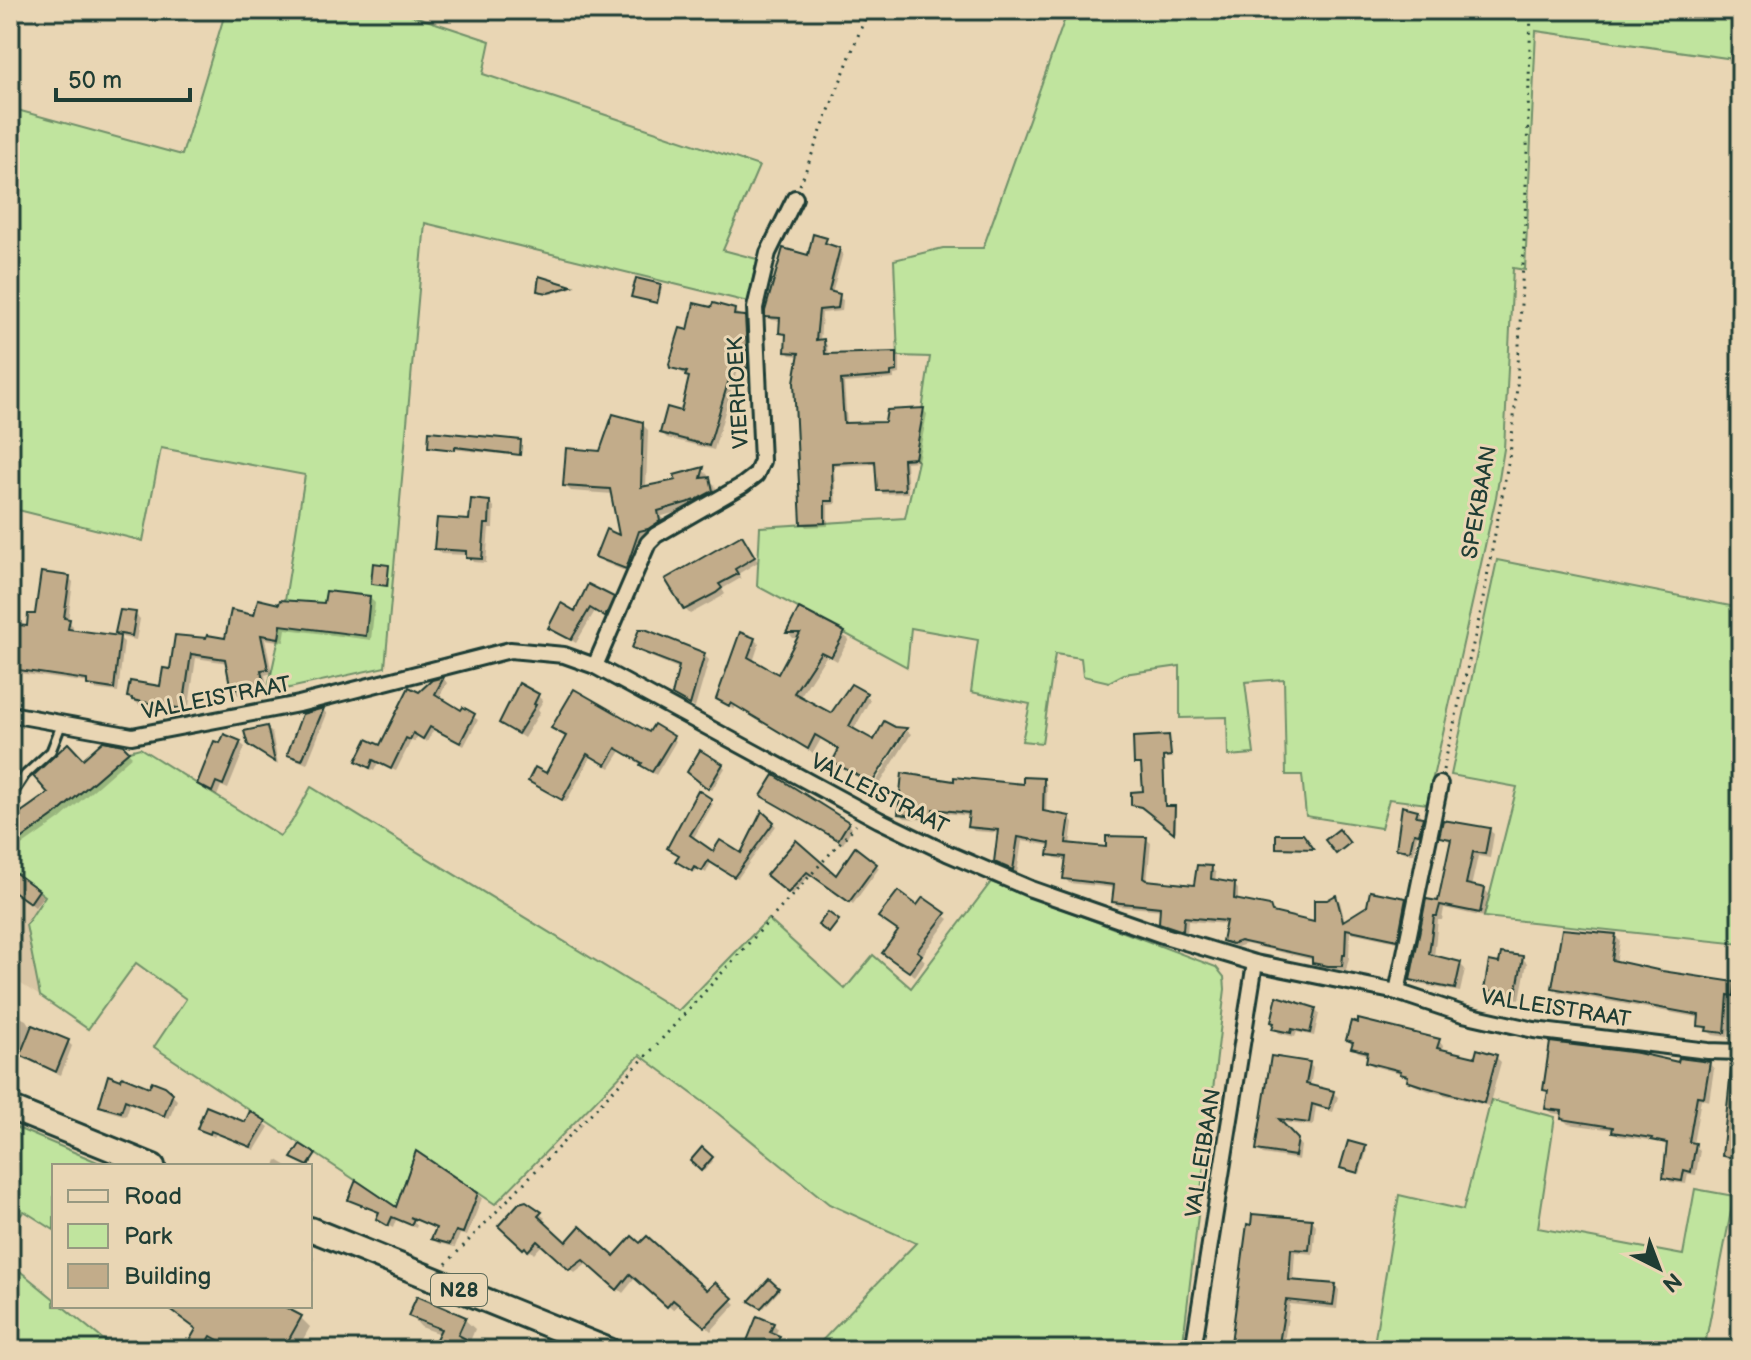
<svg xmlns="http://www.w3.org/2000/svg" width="1751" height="1360" font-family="'Balsamiq Sans',sans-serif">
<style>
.built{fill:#d9c6a5}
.green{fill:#c0e49e;stroke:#709069;stroke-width:2}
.shadow{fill:#0003}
.building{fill:#c2ac8a;stroke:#1f3d34;stroke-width:2}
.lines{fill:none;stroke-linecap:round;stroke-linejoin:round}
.service-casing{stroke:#1f3d34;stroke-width:13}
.minor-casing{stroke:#1f3d34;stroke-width:20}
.primary-casing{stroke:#1f3d34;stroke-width:28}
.path{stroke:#1f3d34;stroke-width:3;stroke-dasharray:2 6;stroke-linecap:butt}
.service{stroke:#e9d6b4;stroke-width:7}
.minor{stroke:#e9d6b4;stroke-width:14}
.primary{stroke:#e9d6b4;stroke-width:22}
.labels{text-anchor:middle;stroke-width:6;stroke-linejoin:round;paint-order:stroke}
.shield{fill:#e9d6b4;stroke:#5c6b5a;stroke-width:2}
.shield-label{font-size:20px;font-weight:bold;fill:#1f3d34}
.street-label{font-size:22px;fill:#1f3d34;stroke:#e9d6b4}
</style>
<rect width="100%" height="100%" fill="#e9d6b4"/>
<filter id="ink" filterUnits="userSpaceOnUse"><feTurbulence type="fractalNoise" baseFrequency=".0125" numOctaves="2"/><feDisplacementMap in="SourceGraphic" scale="16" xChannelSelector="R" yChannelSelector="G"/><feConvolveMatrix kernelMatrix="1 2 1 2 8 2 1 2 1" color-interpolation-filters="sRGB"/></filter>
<g filter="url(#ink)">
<path class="built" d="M10 869 45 896 26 925 40 996 10 977Z"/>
<g class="green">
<path d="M226 10H396L490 41 483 74 759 166 723 250 757 259 748 302 425 223 385 667 267 693 279 638 305 475 161 448 143 541 10 508V108L182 155Z"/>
<path d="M1068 10H1741V60L1536 31 1525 270 1513 268 1504 449 1496 497 1427 804 1389 799 1381 828 1306 816 1302 775H1286L1284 679 1245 682 1254 754 1228 756 1227 717 1180 718V666L1124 674 1109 682 1083 676 1081 658 1055 654 1042 743 1022 741 1030 704 971 692 978 640 911 628 907 667 757 586 760 527 905 518 918 461 915 458 930 357 898 356 894 260 943 248H983Z"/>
<path d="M1497 560 1741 608V944L1484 917 1517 787 1451 775Z"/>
<path d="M140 748 280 836 291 823 311 787 678 1011 768 919 845 989 873 955 911 988 991 882 1216 967 1224 977 1225 989 1182 1350H813L916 1243 829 1204 710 1107 640 1055 495 1204 416 1151 396 1207 154 1047 186 999 136 963 88 1029 40 996 26 925 45 896 10 869V847L55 815 129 751Z"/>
<path d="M1491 1100 1555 1117 1538 1228 1683 1255 1695 1189 1734 1196 1704 1350H1373L1399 1195 1463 1210Z"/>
<path d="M10 1125 107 1166H54V1230L24 1211 10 1228Z"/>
<path d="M10 1263 54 1299V1306H62L116 1350H10Z"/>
</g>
<g class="shadow">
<path d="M828 241V246L843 253 832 294 843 300 842 311 822 313 820 342 827 345 828 356 896 354 900 358V374L894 375V379L844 383 847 425 886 424 923 410 927 414 918 461 906 462 908 493 883 494 879 490 878 464 834 466 836 504 828 505V526L806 527 803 523 800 356 790 355 787 352 788 336 781 332 782 321 771 320 767 316 809 258 824 253Z"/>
<path d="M541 279 571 288 551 294 541 293Z"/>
<path d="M660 286 662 288 658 304 633 297Z"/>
<path d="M734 311 749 323 752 372 737 370 714 450 667 438 662 433 683 414 691 378 672 367 689 333Z"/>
<path d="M642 424 648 430 646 488 678 481 703 470 708 475 707 479 715 485 718 497 702 506 662 516 665 527 654 534 645 536 632 574 603 562 598 557 622 538 613 494 571 491 565 485 601 453Z"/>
<path d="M520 442 521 456 430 447Z"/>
<path d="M490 502 494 507 493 528H489L486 563 473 562 468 555 441 554 436 549 471 522Z"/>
<path d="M746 542 758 562 738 574 741 578 722 589 725 594 721 597 690 614 685 609Z"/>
<path d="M388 567 389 587 375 585 373 583Z"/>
<path d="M69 578 73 582 68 621 73 626V631L119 638 124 642 118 692 93 689 89 683 19 673 14 668 28 628Z"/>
<path d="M369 597 375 603 371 640 286 629 284 642 265 639 272 673 265 675 268 689 238 695 233 689 228 663 196 658 188 713 139 705 130 696 162 688 171 671 177 637 227 641 256 618 281 606 326 605Z"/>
<path d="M613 599 617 603 610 619 595 611 576 643 551 628 576 613Z"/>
<path d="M800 611 849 639 837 661 827 655 799 698 832 716 866 695 870 700 853 731 875 743 894 728 906 730 911 734 878 787 874 785 907 731H903L870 783 839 767 835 762 841 750 821 739 813 753 736 706 734 710 718 699 754 639 759 644 753 662 779 676 800 638H793L789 633Z"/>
<path d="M135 614 140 619 136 640 122 637 118 632Z"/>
<path d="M634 647 704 655 709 660 695 708 674 694 680 669 639 652Z"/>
<path d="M444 679 447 683 438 699 462 712 464 710 478 720 464 746 434 729 427 742 418 736 414 742 411 741 396 771 378 763 374 771 363 765 359 761 380 747 419 694 433 682Z"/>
<path d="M538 696 543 701 538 709 540 712 524 738 501 723Z"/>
<path d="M323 710 327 714 307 764 295 759 290 754 304 715Z"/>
<path d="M267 728 272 733 278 764 250 744Z"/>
<path d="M554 728 650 734 672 738 676 741 656 775 621 751 610 768 591 757 566 802 530 781 547 775 568 737Z"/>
<path d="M1169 737 1172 758H1164L1166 808 1176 810V832L1144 808 1133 805 1145 793 1144 765 1136 763Z"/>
<path d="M240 743 245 747 228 789 221 786 217 796 204 789 199 784 221 745Z"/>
<path d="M122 746 132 756 60 819 10 854V822L51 794 83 762Z"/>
<path d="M722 765 725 768 712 790 699 781Z"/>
<path d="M1043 780 1047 785 1046 814 1062 852 1066 853 1071 820 1073 822 1070 845 1108 850 1146 839 1151 843 1147 882 1196 887 1211 868 1216 873 1215 882 1234 885 1238 889V902L1269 908 1274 913 1316 924 1328 902 1336 897 1340 902 1345 922 1405 900 1410 904 1402 943 1350 932 1349 958 1346 970 1319 967 1314 960 1246 944 1237 947 1224 941 1227 924 1188 921 1187 934 1166 927 1161 923 1162 910 1118 906 1114 901 1115 888 1069 883 1065 878 1067 860 1055 858 1051 854 1052 846 1022 841 1017 873 996 862 1000 833 974 831 970 827V816L937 812V821L905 818 900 814 956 783 1025 786Z"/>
<path d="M764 796 848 823 852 828 843 844Z"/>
<path d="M710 801 713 804 693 839 714 853 742 855 763 815 776 826 738 878 711 862 706 873 698 868 695 872 681 863V856L673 851Z"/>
<path d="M1417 811 1426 823 1423 837 1417 836 1414 854 1403 852 1398 848Z"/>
<path d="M1489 830 1494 834 1490 858 1478 856 1471 887 1484 889 1489 894 1484 917 1444 908 1442 920H1438L1434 957 1460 964 1465 969 1460 992 1417 984 1412 979 1428 901 1439 903 1452 842 1441 837Z"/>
<path d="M796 843 836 878 876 865 879 868 853 904 811 874 792 895 769 875Z"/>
<path d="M16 875 43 896 35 907 10 887Z"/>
<path d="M917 908 944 915 949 919 921 957 925 961 915 976 889 957 900 932Z"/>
<path d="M1615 936 1620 941 1616 963 1734 984 1738 988V997L1741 996V1030H1729L1728 1037 1713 1035 1700 1025 1701 1018 1559 992 1554 988Z"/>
<path d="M1522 958 1527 963 1520 999 1491 994 1486 989 1501 965Z"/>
<path d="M1315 1010 1319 1014 1314 1036 1297 1032 1295 1037 1279 1033 1275 1028Z"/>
<path d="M10 1012 26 1020 30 1026 68 1042 72 1046 61 1075 10 1052Z"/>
<path d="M1348 1040 1439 1041 1443 1046 1442 1051 1476 1060 1496 1057 1501 1062 1489 1106 1429 1091 1414 1085 1403 1074 1373 1066 1368 1061 1369 1055 1358 1052Z"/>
<path d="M1309 1064 1313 1068 1310 1087 1333 1093 1338 1097 1333 1112 1316 1107 1313 1126 1279 1122 1301 1146 1299 1160 1263 1154 1258 1150Z"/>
<path d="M1680 1064H1710L1714 1069 1709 1101 1701 1099 1693 1144 1700 1150 1696 1175 1688 1174 1686 1184 1670 1182 1666 1177 1669 1146 1656 1141 1619 1136 1614 1130 1568 1124 1563 1119 1564 1115 1552 1113 1547 1108 1549 1094 1545 1090Z"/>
<path d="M1741 1084V1162L1728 1160 1724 1156Z"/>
<path d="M150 1090 168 1091 177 1100 169 1119 130 1104 126 1116 106 1110 102 1106Z"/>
<path d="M264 1123 269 1127 255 1150 216 1134 214 1137 199 1128Z"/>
<path d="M1365 1148 1367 1150 1360 1174 1342 1168Z"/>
<path d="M702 1150 713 1161 704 1171 693 1161Z"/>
<path d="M277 1160 287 1166H275Z"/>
<path d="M477 1194 482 1198 467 1236 460 1234 455 1247 438 1243 433 1239 437 1230 410 1217 417 1225 416 1228 396 1220 393 1228 383 1223 380 1214 350 1199 397 1210Z"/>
<path d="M540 1214 545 1218 541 1222 566 1245 615 1259 707 1292 715 1284 736 1304 711 1331 679 1303 673 1310 636 1277 623 1293 588 1263 575 1273 542 1245 534 1254 531 1251 529 1252 501 1226Z"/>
<path d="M1312 1220 1316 1225 1313 1254 1295 1252 1293 1282 1335 1286 1339 1290 1337 1309 1290 1304 1284 1342 1294 1345 1299 1350H1233L1242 1288Z"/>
<path d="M310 1254 314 1258 310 1270Z"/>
<path d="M769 1282 779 1291 764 1308 754 1302Z"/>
<path d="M167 1306H291L288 1311 301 1318 310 1327 297 1350H232L221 1344 217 1350H186L198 1330Z"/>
<path d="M411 1316 464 1319 475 1329 469 1344 475 1350H442L443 1347 438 1341 441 1334 421 1327Z"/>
<path d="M773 1324 778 1329 775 1336 784 1342 781 1350H751L747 1346Z"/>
</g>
<g class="building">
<path d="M813 234 827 238 825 243 840 248 829 291 840 294 838 308 819 310 816 340 824 339 825 354 897 352V371L891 372V376L841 380 844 423 885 422 887 410 924 408 915 458 903 459 905 490 877 491 875 461 832 463 833 501H825V523L801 524 794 382 799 353 785 352 786 334 779 333 780 318 765 317V311L783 248 808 255Z"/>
<path d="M539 276 572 286 548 293 537 291Z"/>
<path d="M636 278 661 284 657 303 631 297Z"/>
<path d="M694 303 711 307 713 303 735 309 734 315 745 316 748 368 733 366 709 446 660 433 667 407 681 411 689 377 685 376 687 372 670 368 669 364 680 328 688 330Z"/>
<path d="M613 414 643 422 641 487 676 480 674 475 704 467 701 478 710 477 713 491 696 500 658 511 660 521 648 529 639 531 626 569 595 557 606 529 619 535 610 489 563 486 566 448 600 451Z"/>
<path d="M429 431 521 440 520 455 455 447V450L428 447Z"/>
<path d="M471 499 490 501 489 524H485L482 559 466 558V551L434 549 437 518 469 520Z"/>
<path d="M742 535 755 557 735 569 738 574 719 584 722 588 716 593 684 610 665 579Z"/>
<path d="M373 563 389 565 387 586 371 584Z"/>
<path d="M41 572 70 576 64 618 70 619 68 629 120 636 114 689 87 685V680L12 669 18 625 27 626 28 614H35Z"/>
<path d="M588 584 614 597 605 617 590 608 571 640 548 628 561 603 575 611Z"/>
<path d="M326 591 370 596 366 636 281 625 279 638 261 635 268 669 261 670 264 685 231 690 225 659 191 654 183 709 132 700V698L127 697 130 681 160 686 163 668 170 669 175 635 206 638 207 635 225 638 231 610 254 615 258 599 279 604 280 600 324 603Z"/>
<path d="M799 608 845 632 831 657 821 652 794 693 831 713 851 684 867 693 849 726 874 740 884 721 895 727 907 728 872 783 832 762 839 749 815 735 808 749 731 703 729 706 716 699 740 632 755 638 748 657 778 674 800 633H786Z"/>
<path d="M120 610 136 612 132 636 115 633Z"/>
<path d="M639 629H645L705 653 690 705 672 695 679 666 632 648Z"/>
<path d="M444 677 435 694 461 710 463 707 475 714 460 743 430 727 423 739 413 733 410 740 406 738 391 769 373 760 370 768 356 761 367 739 380 745 409 687 419 692 432 680Z"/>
<path d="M519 683 539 694 534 704 536 705 518 734 499 723Z"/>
<path d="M574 689 649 732 654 724 674 736 652 772 640 765 642 763 616 748 606 765 587 754 562 800 528 781 535 767 546 773 566 736 551 728Z"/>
<path d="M324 708 302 760 287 755 302 714Z"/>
<path d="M267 726 275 762 248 745 244 731Z"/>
<path d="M224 734 241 741 223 785 216 782 212 792 197 784 214 741 220 743Z"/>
<path d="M1169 735 1171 756 1163 757 1165 806H1175L1174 833 1141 807 1131 805V792L1143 791 1141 764H1134L1133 737Z"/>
<path d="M103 741 123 745 129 751 55 815 10 847V820L48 793 33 776 68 743 83 759Z"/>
<path d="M700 750 723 764 708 789 687 772Z"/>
<path d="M902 773 954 781V777L1023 784V777L1044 778 1043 811 1070 816 1066 843 1106 847V836L1147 837 1143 878 1146 880 1194 885 1197 865 1212 866 1211 879 1235 883 1234 899 1270 906 1272 912 1314 922V900H1327L1336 895 1343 921 1367 906 1370 891 1406 898 1398 940 1346 929 1345 955H1343L1342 966H1328L1312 963V957L1240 941 1232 944 1222 941 1226 921 1184 917 1183 931 1159 923 1160 907 1112 902 1114 885 1063 879 1066 857 1048 855 1050 843 1018 837 1013 870 994 862 998 830 967 827 969 813 933 809V818L898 814Z"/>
<path d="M774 775 849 822 838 840 761 796Z"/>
<path d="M698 790 712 799 690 835 713 851 720 840 741 853 762 811 774 822 734 877 708 861 702 871 694 867 692 871 675 861 679 855 667 848Z"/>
<path d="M1402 806 1418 810 1416 816 1423 817 1419 834 1414 833 1410 851 1396 849Z"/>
<path d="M1443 820 1490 828 1485 854 1473 852 1466 884 1485 888 1480 913 1440 905 1437 916H1434L1429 954 1461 962 1455 989 1410 980 1426 899 1438 901 1451 839 1439 837Z"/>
<path d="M1339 829 1350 843 1336 854 1325 840Z"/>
<path d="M1276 834H1303L1314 849 1276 848Z"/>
<path d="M796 840 836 875 855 847 877 864 849 902 807 872 788 893 766 875Z"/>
<path d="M10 869 39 890 30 903 10 889Z"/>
<path d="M898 891 917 905 923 897 946 913 917 951 922 955 909 972 882 953 898 931 878 917Z"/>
<path d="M828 912 839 920 829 933 818 925Z"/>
<path d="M1562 929 1616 934 1612 960 1662 971 1735 982 1734 996 1728 995 1725 1033 1706 1031 1707 1027 1698 1026 1699 1015 1552 988Z"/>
<path d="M1501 953 1523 956 1516 995 1484 990 1489 961 1499 963Z"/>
<path d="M1277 996 1316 1008 1310 1033 1292 1029 1291 1033 1272 1029 1274 1023 1271 1022Z"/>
<path d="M1358 1019 1440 1039 1437 1048 1475 1057 1477 1049 1497 1055 1484 1103 1422 1086 1407 1081 1408 1076 1400 1074 1401 1071 1366 1062 1368 1052 1351 1048 1353 1042 1346 1040 1351 1021 1358 1023Z"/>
<path d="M32 1025 69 1040 56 1072 20 1055Z"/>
<path d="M1550 1042 1638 1053 1678 1062 1679 1058 1710 1062 1704 1097 1697 1096 1689 1142 1696 1143 1691 1172 1684 1170 1682 1181 1663 1178 1667 1143 1651 1140 1652 1138 1612 1132 1613 1127 1561 1119 1562 1111 1545 1109 1548 1091 1543 1090Z"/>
<path d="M1271 1056 1310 1062 1306 1084 1334 1091 1329 1109 1312 1104 1309 1123 1279 1119 1298 1139 1295 1156 1256 1150Z"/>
<path d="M1731 1070H1741V1139L1737 1158 1722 1156Z"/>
<path d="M108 1075 121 1080 122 1076 149 1087 152 1081 165 1086 173 1093 164 1116 125 1100 121 1112 99 1106Z"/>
<path d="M206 1106 245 1122 250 1111 266 1121 251 1147 211 1131 210 1134 197 1129Z"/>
<path d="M1348 1141 1366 1146 1358 1173 1340 1168Z"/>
<path d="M300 1144 316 1154 308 1166 291 1158Z"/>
<path d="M702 1147 713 1157 701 1171 690 1161Z"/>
<path d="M416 1151 478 1193 463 1233 456 1231 450 1244 431 1239 436 1228 410 1217 414 1219 411 1225 392 1217 388 1226 376 1219 379 1212 348 1200 356 1180 396 1207Z"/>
<path d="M526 1201 542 1212 538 1216 566 1242 580 1226 614 1256 632 1236 640 1243 647 1236 707 1290 715 1282 733 1298 705 1327 673 1300 667 1307 630 1274 617 1290 583 1260 569 1270 537 1241 528 1251 525 1247 523 1249 498 1226 519 1203Z"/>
<path d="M1252 1214 1312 1219 1309 1250 1291 1249 1289 1280 1336 1284 1333 1305 1286 1300 1278 1350H1230L1247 1224 1251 1225Z"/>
<path d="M769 1279 779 1288 761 1308 749 1301Z"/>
<path d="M417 1296 466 1317 458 1335 466 1339 460 1350H439L442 1345 435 1341 441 1329 408 1316Z"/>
<path d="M165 1306H283L302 1316 283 1350H236L211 1336 203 1350H184L196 1329Z"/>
<path d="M757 1316 774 1323 770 1332 780 1336 774 1350H754L745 1346Z"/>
</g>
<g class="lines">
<g class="service-casing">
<path id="service" d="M10 798 25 775 51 751 62 723"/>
</g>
<g class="minor-casing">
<g id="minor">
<path d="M595 666 648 543 656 535 743 485 756 475 762 461 755 308 768 253 795 198"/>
<path d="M10 714 132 736 299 704 510 650 564 655 595 666 879 820 947 853 1031 889 1165 936 1255 963 1397 992 1463 1014 1534 1030 1708 1051 1741 1052"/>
<path d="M1397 992 1440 784"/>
<path d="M1193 1350 1255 963"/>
</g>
</g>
<g class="primary-casing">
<g id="primary">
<path d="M10 1108 153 1166"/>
<path d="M310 1229 609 1350"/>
</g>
</g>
<g class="path">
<path d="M800 185 868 10"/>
<path d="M1443 770 1480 615 1511 447 1517 387 1525 221 1531 10"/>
<path d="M446 1264 650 1052 856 825"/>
</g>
<use href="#service" class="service"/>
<use href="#minor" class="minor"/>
<use href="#primary" class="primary"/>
</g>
</g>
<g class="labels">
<rect class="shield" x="431" y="1274" width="56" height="32" rx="6"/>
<g class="shield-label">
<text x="459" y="1297">N28</text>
</g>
<g class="street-label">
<text transform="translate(737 393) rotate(-93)" y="8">VIERHOEK</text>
<text transform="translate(1478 502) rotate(-80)" y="8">SPEKBAAN</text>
<text transform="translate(216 697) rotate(-11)" y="8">VALLEISTRAAT</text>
<text transform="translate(880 793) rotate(27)" y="8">VALLEISTRAAT</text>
<text transform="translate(1556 1007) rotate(9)" y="8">VALLEISTRAAT</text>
<text transform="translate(1202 1153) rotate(-81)" y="8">VALLEIBAAN</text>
</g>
</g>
<rect width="1751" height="1360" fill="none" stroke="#e9d6b4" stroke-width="40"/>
<rect x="20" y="20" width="1711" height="1320" fill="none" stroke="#1f3d34" stroke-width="3" filter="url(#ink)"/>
<rect x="52" y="1164" width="260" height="144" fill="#e9d6b4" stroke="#989981" stroke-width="2"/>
<rect x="68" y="1190" width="40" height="12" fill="#e9d6b4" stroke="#989981" stroke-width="2"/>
<text x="124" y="1204" font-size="24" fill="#1f3d34">Road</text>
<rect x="68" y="1224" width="40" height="24" fill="#c0e49e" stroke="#989981" stroke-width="2"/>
<text x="124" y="1244" font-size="24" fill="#1f3d34">Park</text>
<rect x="68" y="1264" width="40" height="24" fill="#c2ac8a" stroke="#989981" stroke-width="2"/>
<text x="124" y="1284" font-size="24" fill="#1f3d34">Building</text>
<g transform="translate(1659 1268) rotate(138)" stroke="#e9d6b4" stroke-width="6" paint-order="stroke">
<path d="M0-6L14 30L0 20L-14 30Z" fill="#1f3d34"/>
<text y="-12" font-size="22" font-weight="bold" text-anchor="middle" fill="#1f3d34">N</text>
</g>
<path d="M56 88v12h134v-12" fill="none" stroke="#1f3d34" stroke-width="4"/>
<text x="68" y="88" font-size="24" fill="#1f3d34" stroke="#e9d6b4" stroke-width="6" paint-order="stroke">50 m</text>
</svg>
